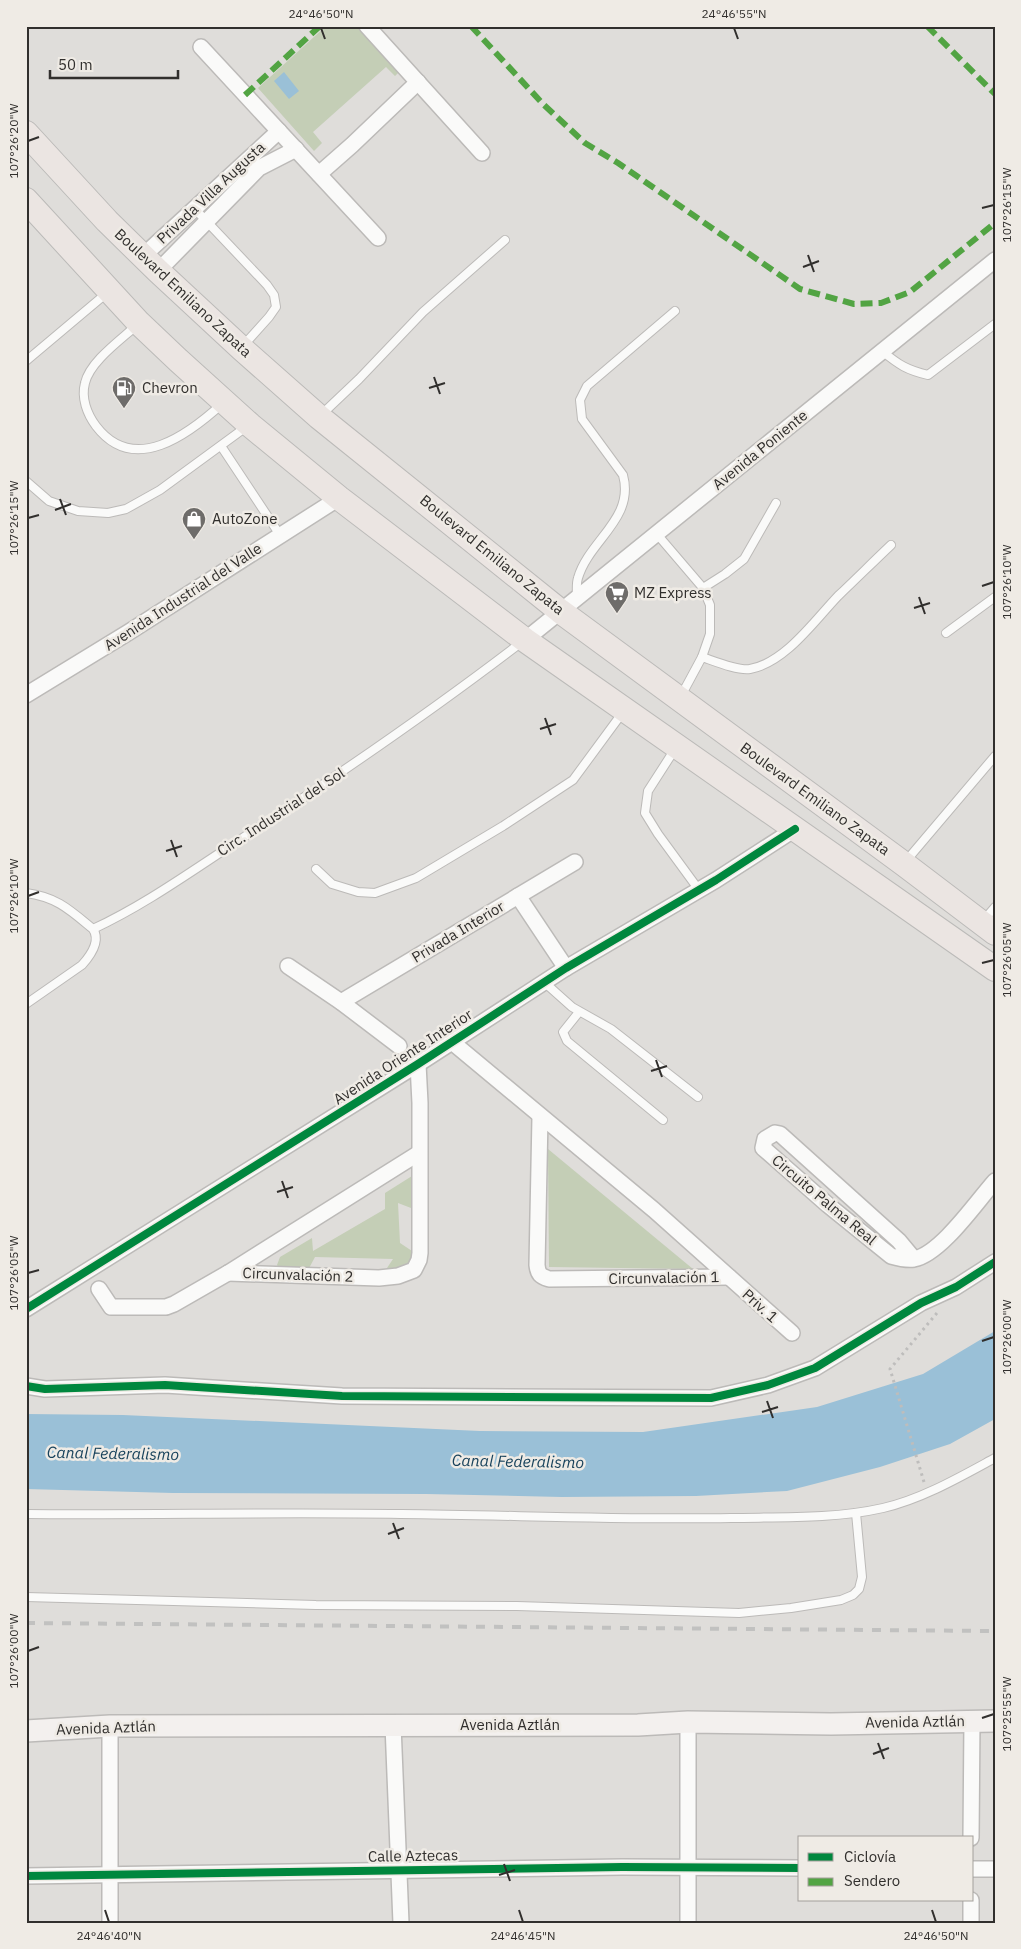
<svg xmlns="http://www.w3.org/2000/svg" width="1021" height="1949" font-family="'IBM Plex Sans',sans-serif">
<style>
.green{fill:#c4ceb6}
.water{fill:#9ac0d7}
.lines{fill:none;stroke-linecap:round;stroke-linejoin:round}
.service-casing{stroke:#bcbab8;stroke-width:10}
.minor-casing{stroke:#bcbab8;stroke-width:18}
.secondary-casing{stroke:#bcbab8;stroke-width:24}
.primary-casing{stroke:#bbbab8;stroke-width:26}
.path{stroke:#bebdbc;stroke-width:3;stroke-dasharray:2.5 4;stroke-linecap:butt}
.service{stroke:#fafaf9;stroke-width:8}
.minor{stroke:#fafaf9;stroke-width:15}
.secondary{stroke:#f3f0ee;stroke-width:21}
.primary{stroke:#ebe5e2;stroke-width:24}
.rail{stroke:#c1c1c0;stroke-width:4;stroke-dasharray:9 9;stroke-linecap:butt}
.quiet{stroke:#52a443;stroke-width:6;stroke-dasharray:12 6;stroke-linecap:butt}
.cycleway-casing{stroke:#efebe5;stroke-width:11}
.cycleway{stroke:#00873e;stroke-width:8}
.ticks{fill:none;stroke:#312f2d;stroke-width:2}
.labels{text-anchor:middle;stroke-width:5;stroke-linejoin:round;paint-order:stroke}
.street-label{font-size:15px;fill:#312f2d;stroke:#efebe5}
.poi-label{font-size:15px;fill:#312f2d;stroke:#efebe5;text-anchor:start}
.water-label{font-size:16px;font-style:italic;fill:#19435c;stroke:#efebe5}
.neatline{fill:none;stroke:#312f2d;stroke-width:2}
.ticks-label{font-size:12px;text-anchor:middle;fill:#312f2d}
</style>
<rect width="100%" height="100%" fill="#dfddda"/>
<g class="green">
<path d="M326 26H360L400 71 395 76 386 67 313 132 322 143 314 151 258 88Z"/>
<path d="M548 1149 693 1269 549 1267Z"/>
<path d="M412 1176 411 1208 398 1203 400 1243 412 1251 413 1270 385 1271 393 1259 315 1257 308 1270 281 1272 277 1265 280 1257 312 1238 313 1251 385 1209V1193Z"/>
</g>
<g class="water">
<path d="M284 72 299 91 289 99 274 81Z"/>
<path d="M995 1331V1419L950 1444 880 1467 787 1491 696 1496 562 1497 426 1494 173 1493 26 1489V1414L123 1415 480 1431 643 1432 817 1407 923 1374Z"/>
</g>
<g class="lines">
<g class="service-casing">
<g id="service">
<path d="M194 208 267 285 274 295 276 307 269 317 242 347"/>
<path d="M138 324C122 339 90 361 85 383 81 398 87 414 96 426 134 476 189 434 223 403"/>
<path d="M882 351C899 365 907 370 928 375L995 324"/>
<path d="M26 361 108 292"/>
<path d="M321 415 359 379 423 312 505 240"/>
<path d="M221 446 280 535"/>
<path d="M26 481 49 501 78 511 108 513 126 509 160 490 246 427"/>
<path d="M656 533 703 588 710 605V634L702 657 681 696"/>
<path d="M703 588 725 574 744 559 776 503"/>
<path d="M577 597C577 591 576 584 578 578 589 540 635 519 623 475L582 419 580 400 587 386 675 311"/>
<path d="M946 633 995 597"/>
<path d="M702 657C714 661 738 671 750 669 785 663 815 620 838 596 856 579 873 562 891 545"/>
<path d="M675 749 648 791 645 813 658 834 699 890"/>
<path d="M906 861 995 756"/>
<path d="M316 869 332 884 358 892 375 893 416 878 503 826 573 780 623 712"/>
<path d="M26 893C57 897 70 910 93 929 101 941 91 955 82 965L26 1004"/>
<path d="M983 921 995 907"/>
<path d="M93 929C145 905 193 870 241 839 337 776 432 711 523 641"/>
<path d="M544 982 572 1007 611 1029 698 1097"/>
<path d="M579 1012 563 1032 567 1041 663 1120"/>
<path d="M26 1514C151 1515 276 1512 401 1514 511 1515 620 1520 731 1518 780 1517 835 1519 883 1508 922 1499 960 1477 995 1458"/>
<path d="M26 1597 316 1605 517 1606 739 1613 791 1608 841 1600 853 1595 859 1589 862 1577 856 1513"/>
</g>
</g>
<g class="minor-casing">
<g id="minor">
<path d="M367 26 482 153"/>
<path d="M201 47 378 238"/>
<path d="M319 174 352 145 418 82"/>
<path d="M143 256 279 131"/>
<path d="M158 271 259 168 296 149"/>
<path d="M525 640 995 260"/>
<path d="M26 695 129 632 339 498"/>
<path d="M518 896 566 968"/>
<path d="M288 966 341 1002 399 1046"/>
<path d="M341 1002 575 862"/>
<path d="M452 1042 654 1210 792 1333"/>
<path d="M540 1117 537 1265C538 1274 540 1276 549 1279L729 1277"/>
<path d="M914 1259 899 1241 780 1134 775 1133 765 1139 763 1148 828 1205 891 1256C898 1258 907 1260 914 1259 941 1254 977 1201 995 1181"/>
<path d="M228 1273 379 1278 398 1276 414 1270 419 1260 420 1253V1103L418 1064"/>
<path d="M99 1289 111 1307H166L174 1304 228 1273 419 1153"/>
<path d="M26 1309 418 1064 566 968 716 880 795 829"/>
<path d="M26 1386 45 1389 165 1385 342 1396 711 1398 768 1385 815 1368 921 1303 956 1287 995 1262"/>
<path d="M393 1725 401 1923"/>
<path d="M971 1838 972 1721"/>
<path d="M972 1869H995"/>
<path d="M26 1876 622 1867 800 1868"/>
<path d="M110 1923V1726"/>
<path d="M688 1923V1722"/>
<path d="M971 1923V1900"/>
</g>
</g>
<g class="secondary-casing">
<path id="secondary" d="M26 1731 110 1726 638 1725 688 1722 831 1724 995 1721"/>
</g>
<g class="primary-casing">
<g id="primary">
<path d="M26 133 107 221 158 271 241 348 319 417 560 611 904 864 995 933"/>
<path d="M26 200 139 323 178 360 250 425 339 498 525 640 995 969"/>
</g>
</g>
<path class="path" d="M924 1482 890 1369 937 1313"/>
<use href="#service" class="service"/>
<use href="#minor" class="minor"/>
<use href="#secondary" class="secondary"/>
<use href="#primary" class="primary"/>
<path class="rail" d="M26 1623 995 1631"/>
<g class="quiet">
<path d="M471 26 544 105 585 143 618 163 800 289 854 304 881 303 910 292 995 223"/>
<path d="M927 26 995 94"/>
<path d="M245 95 320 26"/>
</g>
<g class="cycleway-casing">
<g id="cycleway">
<path d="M26 1309 418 1064 566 968 716 880 795 829"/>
<path d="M26 1386 45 1389 165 1385 342 1396 711 1398 768 1385 815 1368 921 1303 956 1287 995 1262"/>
<path d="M26 1876 622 1867 800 1868"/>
</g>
</g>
<use href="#cycleway" class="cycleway"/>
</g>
<path class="ticks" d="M321 28 325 39M734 28 738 39M28 141 39 137M982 208 994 205M808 255 814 272M803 267 819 261M434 377 440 394M429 388 445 383M60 499 66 515M55 510 71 504M28 518 39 515M982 586 994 582M919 597 925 614M914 608 930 603M545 718 551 735M540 729 556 724M171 840 177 857M166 851 182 846M28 896 39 892M982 963 994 960M656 1060 662 1077M651 1071 667 1066M282 1181 288 1198M277 1192 293 1187M28 1273 39 1270M982 1341 994 1337M767 1401 773 1418M762 1412 778 1407M393 1523 399 1539M388 1534 404 1528M28 1651 39 1647M982 1718 994 1714M878 1743 884 1759M873 1754 889 1748M504 1864 510 1881M499 1875 515 1870M105 1910 109 1922M519 1910 523 1922M932 1910 936 1922"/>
<defs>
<g id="fuel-pin" transform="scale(1.25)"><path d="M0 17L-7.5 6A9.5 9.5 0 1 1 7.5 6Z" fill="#6e6c6a" stroke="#efebe5"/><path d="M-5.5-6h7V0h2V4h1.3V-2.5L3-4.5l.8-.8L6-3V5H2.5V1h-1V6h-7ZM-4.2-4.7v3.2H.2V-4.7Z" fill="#fff"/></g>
<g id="shop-pin" transform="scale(1.25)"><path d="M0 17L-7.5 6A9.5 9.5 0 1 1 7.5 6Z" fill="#6e6c6a" stroke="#efebe5"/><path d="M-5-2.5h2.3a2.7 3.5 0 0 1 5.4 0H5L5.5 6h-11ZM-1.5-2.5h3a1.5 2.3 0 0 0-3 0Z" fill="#fff"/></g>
<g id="supermarket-pin" transform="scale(1.25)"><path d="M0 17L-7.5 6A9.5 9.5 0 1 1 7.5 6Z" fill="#6e6c6a" stroke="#efebe5"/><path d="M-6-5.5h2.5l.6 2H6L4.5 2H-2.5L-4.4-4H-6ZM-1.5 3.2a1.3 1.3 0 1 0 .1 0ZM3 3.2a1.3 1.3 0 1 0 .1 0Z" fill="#fff"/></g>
</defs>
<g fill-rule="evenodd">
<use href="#fuel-pin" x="124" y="388"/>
<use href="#shop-pin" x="194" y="519"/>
<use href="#supermarket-pin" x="617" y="593"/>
</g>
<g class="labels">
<g class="street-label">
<text transform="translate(211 193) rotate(-43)" y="5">Privada Villa Augusta</text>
<text transform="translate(183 293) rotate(43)" y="5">Boulevard Emiliano Zapata</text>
<text transform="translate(760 450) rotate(-39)" y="5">Avenida Poniente</text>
<text transform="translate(492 555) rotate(39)" y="5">Boulevard Emiliano Zapata</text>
<text transform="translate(183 597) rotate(-33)" y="5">Avenida Industrial del Valle</text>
<text transform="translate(815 799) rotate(36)" y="5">Boulevard Emiliano Zapata</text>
<text transform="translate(281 812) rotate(-33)" y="5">Circ. Industrial del Sol</text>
<text transform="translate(458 932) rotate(-31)" y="5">Privada Interior</text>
<text transform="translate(403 1057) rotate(-33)" y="5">Avenida Oriente Interior</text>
<text transform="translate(824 1200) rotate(40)" y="5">Circuito Palma Real</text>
<text transform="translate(298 1275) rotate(2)" y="5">Circunvalación 2</text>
<text transform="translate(664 1278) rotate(-1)" y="5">Circunvalación 1</text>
<text transform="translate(760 1306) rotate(42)" y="5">Priv. 1</text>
<text transform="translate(915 1722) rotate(-1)" y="5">Avenida Aztlán</text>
<text x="510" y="1730">Avenida Aztlán</text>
<text transform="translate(106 1728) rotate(-2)" y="5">Avenida Aztlán</text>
<text transform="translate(413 1856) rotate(-1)" y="5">Calle Aztecas</text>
</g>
<g class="poi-label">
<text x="142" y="393">Chevron</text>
<text x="212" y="524">AutoZone</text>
<text x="634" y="598">MZ Express</text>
</g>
<g class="water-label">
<text transform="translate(113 1453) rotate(1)" y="6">Canal Federalismo</text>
<text transform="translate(518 1461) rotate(1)" y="6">Canal Federalismo</text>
</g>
</g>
<rect width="1021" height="1949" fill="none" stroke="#efebe5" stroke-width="55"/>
<rect x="798" y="1836" width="175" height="65" fill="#efebe5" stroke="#a3a09b"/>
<rect x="808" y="1853" width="25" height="8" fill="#00873e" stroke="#a3a09b"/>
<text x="844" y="1862" font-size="15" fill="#312f2d">Ciclovía</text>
<rect x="808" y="1878" width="25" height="8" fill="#52a443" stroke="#a3a09b"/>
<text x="844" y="1886" font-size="15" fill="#312f2d">Sendero</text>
<path d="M50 70v8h128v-8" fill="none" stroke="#312f2d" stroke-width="2.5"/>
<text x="58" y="70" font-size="15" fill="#312f2d" stroke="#efebe5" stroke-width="4" paint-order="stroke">50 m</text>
<rect x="28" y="28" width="966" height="1894" class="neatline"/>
<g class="ticks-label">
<text x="321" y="18">24°46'50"N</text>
<text x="734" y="18">24°46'55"N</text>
<text transform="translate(14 141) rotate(-90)" y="4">107°26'20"W</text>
<text transform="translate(1007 205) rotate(-90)" y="4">107°26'15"W</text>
<text transform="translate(14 518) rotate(-90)" y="4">107°26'15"W</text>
<text transform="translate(1007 582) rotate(-90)" y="4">107°26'10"W</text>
<text transform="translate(14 896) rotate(-90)" y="4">107°26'10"W</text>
<text transform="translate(1007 960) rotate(-90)" y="4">107°26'05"W</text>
<text transform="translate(14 1273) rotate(-90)" y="4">107°26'05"W</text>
<text transform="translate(1007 1337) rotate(-90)" y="4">107°26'00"W</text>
<text transform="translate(14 1651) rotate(-90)" y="4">107°26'00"W</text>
<text transform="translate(1007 1714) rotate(-90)" y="4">107°25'55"W</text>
<text x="109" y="1940">24°46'40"N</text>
<text x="523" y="1940">24°46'45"N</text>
<text x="936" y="1940">24°46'50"N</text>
</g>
</svg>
